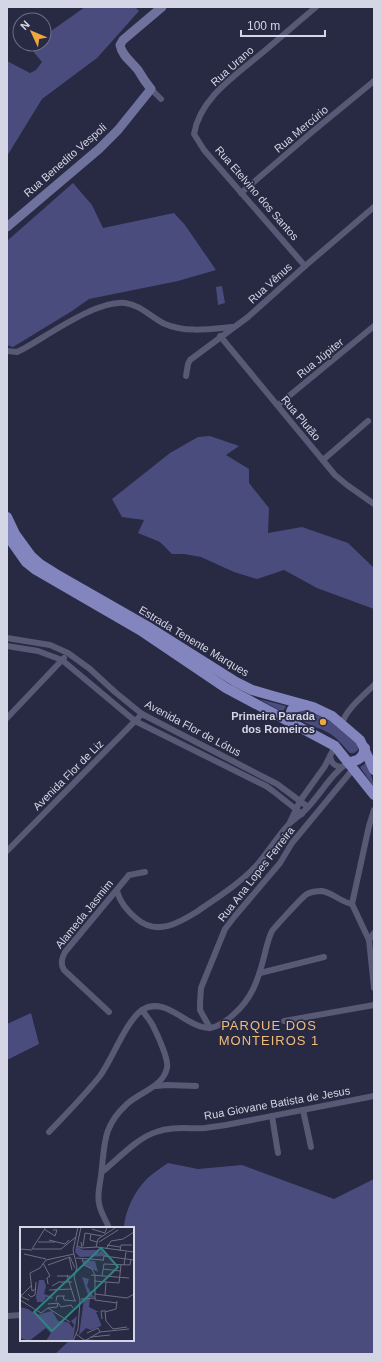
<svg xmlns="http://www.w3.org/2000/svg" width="381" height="1361" font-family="Helvetica,sans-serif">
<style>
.green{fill:#4b4c7e}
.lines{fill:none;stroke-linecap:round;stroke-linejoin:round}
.street{stroke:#575975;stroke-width:6}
.secondary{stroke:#70729e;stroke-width:9}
.primary{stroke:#8386be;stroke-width:10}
.poi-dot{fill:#f0a63f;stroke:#282942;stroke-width:1.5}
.labels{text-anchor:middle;stroke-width:3.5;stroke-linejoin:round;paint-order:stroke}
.street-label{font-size:11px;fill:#d4d6e6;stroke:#282942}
.poi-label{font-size:11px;font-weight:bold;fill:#d4d6e6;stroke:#282942;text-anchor:end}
.quarter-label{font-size:13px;letter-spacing:1px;fill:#efbc7c;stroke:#282942}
.inset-road{fill:none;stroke:#6d6e84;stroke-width:1}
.view{fill:#2d8480;fill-opacity:0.15;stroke:#2d8480;stroke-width:2}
.inset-edge{fill:none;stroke:#d4d6e6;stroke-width:2}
</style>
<rect width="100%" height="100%" fill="#282942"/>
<g class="green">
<path d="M85 7H135L139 11 97 58 42 99 7 156V61L30 73 36 70 42 62 27 44H44V36Z"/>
<path d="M73 183 92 205 103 228 174 213 185 225 216 270 178 281 89 299 72 311 13 347 7 345V241Z"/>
<path d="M222 286 225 303 218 305 216 287Z"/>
<path d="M210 436 239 446 226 455 249 469V483L269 508 268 533 302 527 348 543 374 568V609L317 588 284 570 257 579 234 572 201 557 184 554H172L160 542 138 533 144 520 122 517 112 499 170 453 198 437Z"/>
<path d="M259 699 286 706 283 712Z"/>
<path d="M305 710 313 711 328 718 357 743 358 750 354 753H350C343 746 336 736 327 732 317 726 296 723 294 711Z"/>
<path d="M368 762 374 787 360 767Z"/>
<path d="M31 1013 39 1044 7 1060V1024Z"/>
<path d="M168 1163 198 1169 242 1165 334 1199 374 1179V1354H55L70 1340H133V1228H124C125 1210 136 1188 150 1176 156 1171 162 1167 168 1163Z"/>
</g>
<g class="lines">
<g class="street">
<path d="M151 89 161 99"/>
<path d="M241 193 312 132 374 81"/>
<path d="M305 266 204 150 194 134C200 98 236 75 262 53 280 38 298 22 316 7"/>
<path d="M220 336 335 475 347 485 374 504"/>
<path d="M7 351 17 352 25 348C50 334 97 300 125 303 141 305 152 318 165 324 185 333 211 329 232 327"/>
<path d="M186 376 188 364 190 360 248 317 305 266 374 207"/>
<path d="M278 405 374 326"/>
<path d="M323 460 368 421"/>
<path d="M7 638 50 645 68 653 90 669 115 692 142 714 277 784 308 807"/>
<path d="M7 646 38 651 62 660 135 721 266 786 273 791 302 814"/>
<path d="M7 718 64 658"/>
<path d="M342 725C344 711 364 695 374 685"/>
<path d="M330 756C331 763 334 766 341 767"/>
<path d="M290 822 300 801 325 766 335 746"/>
<path d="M7 851 142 714"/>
<path d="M117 890C119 901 128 912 137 919 157 936 179 923 198 911 218 897 239 884 256 866 268 853 277 836 290 823 296 818 303 813 308 807 322 792 332 773 349 762"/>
<path d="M352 904 369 826 374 810"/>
<path d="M352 904 369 940 374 988"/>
<path d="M369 940 374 933"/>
<path d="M260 973 324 957"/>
<path d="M109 1012 64 970C60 963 62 958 65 952L129 875 145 872"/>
<path d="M284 1021 374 1005"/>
<path d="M210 1028 200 1010V1003L201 988 225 929 235 916 280 863 292 843 354 768"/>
<path d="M156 1086 167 1085 196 1086"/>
<path d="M303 1110 311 1147"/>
<path d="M272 1116 278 1153"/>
<path d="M49 1132C66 1114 84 1096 100 1076 112 1060 126 1021 142 1010 166 995 186 1028 210 1028 217 1027 228 1020 233 1015 252 999 258 980 264 957 266 949 268 939 272 931 275 927 303 896 307 894 311 892 318 891 322 891 333 893 341 902 352 904"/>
<path d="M102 1172C117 1160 137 1138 156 1132 172 1126 188 1129 205 1128 212 1127 219 1126 226 1125L374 1096"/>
<path d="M109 1228C106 1220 100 1212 99 1203 97 1195 100 1184 101 1176 105 1144 102 1127 127 1104 140 1092 163 1087 167 1068 169 1060 158 1036 154 1028 151 1021 146 1016 142 1010"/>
<path d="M7 1316 21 1315"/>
</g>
<path class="secondary" d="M7 227 99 149 118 130 151 89C146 83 142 77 138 70 132 62 122 56 120 45L123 40 162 7"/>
<g class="primary">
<path d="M7 517 15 534 31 556 40 564 56 574 147 626 236 682 252 690 273 696 313 707 332 716 360 740 374 770"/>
<path d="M7 535 26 562 36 570 143 632 226 688 335 746 374 795"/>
<path d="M295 724C287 710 290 708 305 705"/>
<path d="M349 762C358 761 363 758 365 748"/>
</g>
</g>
<circle class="poi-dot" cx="323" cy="722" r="4"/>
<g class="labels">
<g class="street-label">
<text transform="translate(232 66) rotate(-42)" y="4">Rua Urano</text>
<text transform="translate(301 129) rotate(-40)" y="4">Rua Mercúrio</text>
<text transform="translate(65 160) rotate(-41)" y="4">Rua Benedito Vespoli</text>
<text transform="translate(257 193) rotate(49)" y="4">Rua Etelvino dos Santos</text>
<text transform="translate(270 283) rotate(-42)" y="4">Rua Vênus</text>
<text transform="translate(320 358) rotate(-39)" y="4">Rua Júpiter</text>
<text transform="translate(301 418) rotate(50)" y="4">Rua Plutão</text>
<text transform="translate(194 641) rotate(31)" y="4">Estrada Tenente Marques</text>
<text transform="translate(193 728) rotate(28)" y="4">Avenida Flor de Lótus</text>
<text transform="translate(68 775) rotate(-45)" y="4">Avenida Flor de Liz</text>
<text transform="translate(256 874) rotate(-52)" y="4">Rua Ana Lopes Ferreira</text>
<text transform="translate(84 914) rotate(-51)" y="4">Alameda Jasmim</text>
<text transform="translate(277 1103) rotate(-10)" y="4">Rua Giovane Batista de Jesus</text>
</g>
<g class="poi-label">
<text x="315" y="720">Primeira Parada<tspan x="315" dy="13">dos Romeiros</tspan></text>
</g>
<g class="quarter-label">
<text x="269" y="1030">PARQUE DOS<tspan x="269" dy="15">MONTEIROS 1</tspan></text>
</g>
</g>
<g transform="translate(20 1227)">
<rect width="114" height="114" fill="#282942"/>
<path d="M56 19 63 23H77L79 26 81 23 87 29 60 30 55 25ZM63 33 75 34 78 45 64 38ZM62 50 69 52 67 59 74 70 66 71 68 68ZM19 53H24L26 59 24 67 33 70 32 72 26 70 23 75H17L16 70ZM64 72H70L69 80 79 85H76L81 97V99L71 103 66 101 59 108ZM0 80 8 82 17 88 32 84 38 94 48 95 53 101 54 98 51 94 57 89 53 113 26 114 31 106 26 101 9 114 0 111Z" fill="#4b4c7e"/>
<path class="inset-road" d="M61 0 57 19 62 21M24 2 35 9 37 3H33M72 2 85 6 87 0M71 7 70 13 77 15M29 13 45 17 49 13M18 15H35M61 15 62 21 77 20 114 25M79 15 98 3M87 18 100 20M63 19 65 6 82 9M76 20 78 12 95 1M0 22 12 23M12 22H41L56 10M12 22 26 0M86 22 91 14 103 12 114 5M100 24 101 18H112M4 27 26 32M49 30 52 43M56 31 83 33M62 32 64 38 72 42 75 48M83 34 84 29 114 33M23 36 30 49 27 51 28 57M28 38 50 30 55 41M104 38 106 25M83 42 100 44M47 48 55 74M71 48 109 51M75 48V73L97 76M37 49H50M82 49 84 37 110 38 111 32M74 54 99 56 101 38M32 59 39 55H52M16 62 12 64 10 46 20 41 26 33 54 27M29 63 52 62M0 65 2 70 9 73M8 67 11 70 15 68 16 55M75 67 107 71 114 67M2 68 11 59M85 68 86 55M43 69 44 73 56 74M61 72 75 71M0 73 21 86 28 81M36 74 37 69H45M97 74 96 82 85 85 86 94 93 102 107 100M28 77 38 76 41 80 51 78 53 81M28 81 50 95M28 81 37 80 38 76M49 87 60 77M82 92 81 84H86M67 106 78 101 80 105M56 107 64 113 88 114M71 110 90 108M66 113 80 105 109 102M53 114 58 102 60 73 54 50 57 40 53 23 58 0M97 114H110"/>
<path class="view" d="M81 21 98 40 32 104 14 85Z"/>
<rect width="114" height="114" class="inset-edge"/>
</g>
<rect width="381" height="1361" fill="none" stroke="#d4d6e6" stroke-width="16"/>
<g transform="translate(32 32) rotate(314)"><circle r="19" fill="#282942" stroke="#6d6e84"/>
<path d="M0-3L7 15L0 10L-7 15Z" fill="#f0a63f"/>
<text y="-6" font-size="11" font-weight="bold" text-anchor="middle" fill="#d4d6e6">N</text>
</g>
<path d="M241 30v6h84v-6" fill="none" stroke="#d4d6e6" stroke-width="2"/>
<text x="247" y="30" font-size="12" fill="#d4d6e6" stroke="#282942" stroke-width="3" paint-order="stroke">100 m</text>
</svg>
